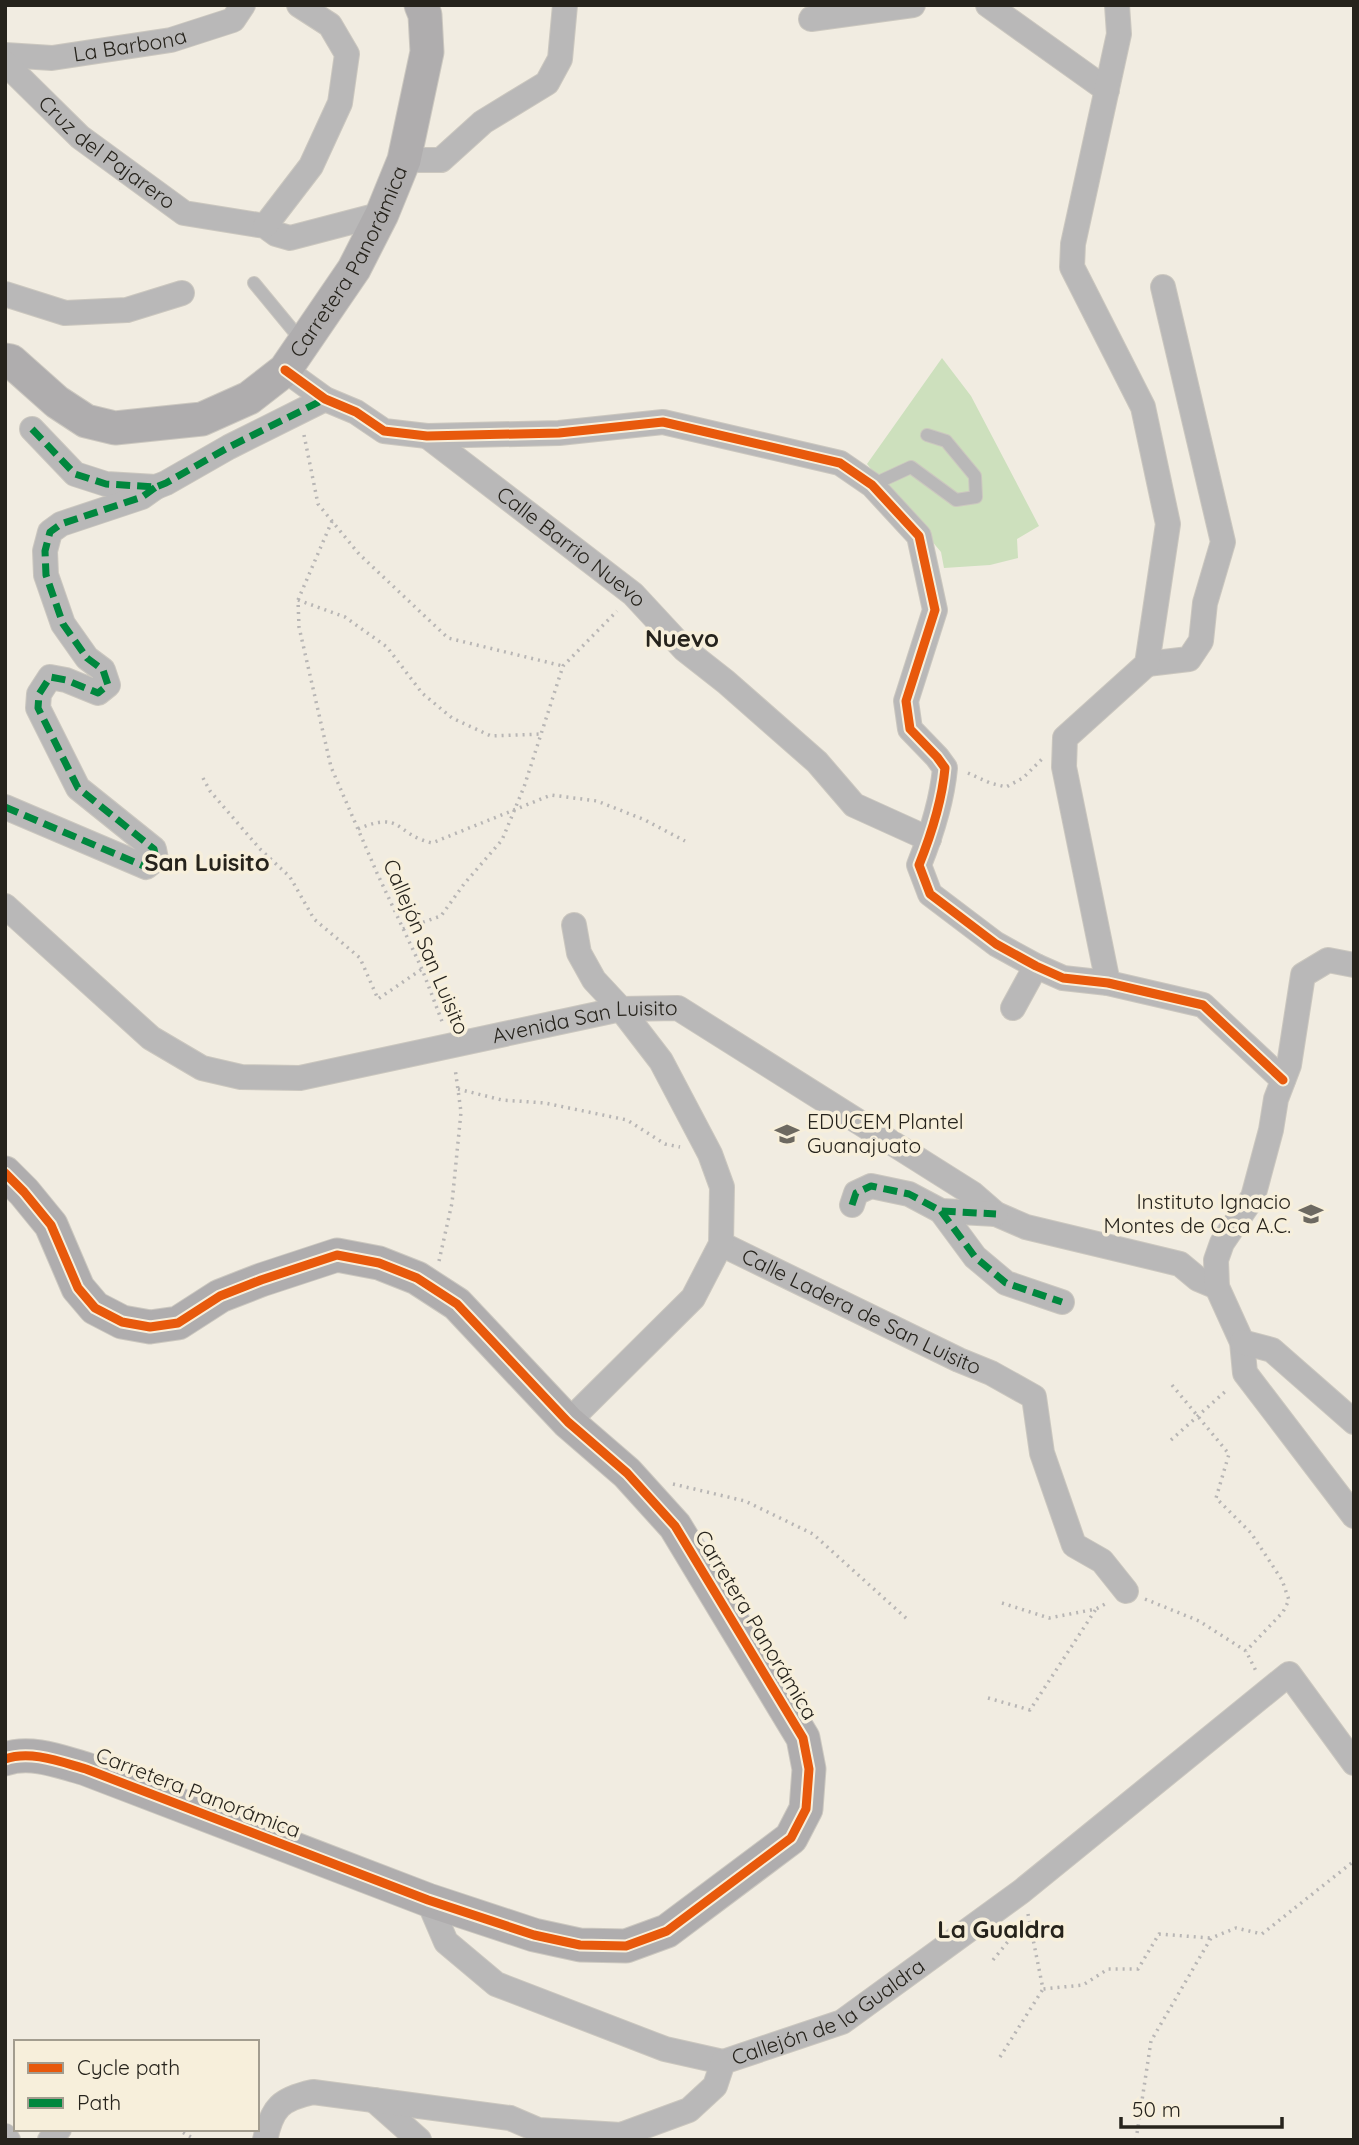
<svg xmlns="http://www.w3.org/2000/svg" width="1359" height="2145" font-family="Quicksand,sans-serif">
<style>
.green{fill:#cde0bd}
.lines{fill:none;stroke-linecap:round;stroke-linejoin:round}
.lane-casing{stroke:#cbc7bf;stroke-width:14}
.street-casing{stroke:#cbc7bf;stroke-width:26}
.secondary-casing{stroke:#cbc7bf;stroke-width:35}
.path{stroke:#b8b6b5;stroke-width:3.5;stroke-dasharray:2 5;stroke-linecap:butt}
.lane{stroke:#b9b8b8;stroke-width:12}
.street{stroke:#b9b8b8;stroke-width:24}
.secondary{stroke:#afadae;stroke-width:33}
.quiet{stroke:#00873e;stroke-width:7;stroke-dasharray:14 7;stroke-linecap:butt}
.cycleway-casing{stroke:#f7efdb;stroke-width:13}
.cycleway{stroke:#e8590c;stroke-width:9}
.labels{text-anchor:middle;stroke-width:7;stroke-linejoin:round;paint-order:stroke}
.street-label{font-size:21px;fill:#26231c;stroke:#f7efdb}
.poi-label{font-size:21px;fill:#26231c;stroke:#f7efdb;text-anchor:start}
.quarter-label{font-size:24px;font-weight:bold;fill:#26231c;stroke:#f7efdb}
</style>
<rect width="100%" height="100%" fill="#f1ece1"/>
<path class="green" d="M942 358 971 396 1039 526 1017 539 1018 558 990 565 944 568 941 552 867 464Z"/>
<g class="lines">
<g class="lane-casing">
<g id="lane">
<path d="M254 283 301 340"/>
<path d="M872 485 911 467 956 500 976 497 975 476 946 441 927 435"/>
</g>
</g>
<g class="street-casing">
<g id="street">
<path d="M988 5 1107 90"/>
<path d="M811 19 913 5"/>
<path id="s1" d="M5 55 52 58 171 40 233 20 243 5"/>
<path id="s2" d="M5 63 80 137 184 213 265 226 276 234 290 238 382 214"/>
<path d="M404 160H441L483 122 547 83 560 59 565 5"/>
<path d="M265 226 311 166 340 103 347 54 330 25 299 5"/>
<path d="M5 294 65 313 127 310 182 293"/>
<path d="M285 370 325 399 356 412 384 431 427 436 559 433 663 422 840 463 872 485 919 536 935 610 906 701 910 729 937 757 945 768C942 801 931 835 919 865L930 894 996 944 1036 966 1063 978 1108 983 1203 1005 1283 1080"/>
<path d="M32 429 75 474 106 484 156 487 166 483 229 447 325 399"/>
<path id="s3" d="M427 436 633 594 684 649 726 682 817 762 854 805 929 839"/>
<path d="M1147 664 1189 659 1201 641 1205 603 1223 542 1163 287"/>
<path d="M5 807 146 867 156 859 154 849 78 788 38 708 39 694 50 677 66 680 98 693 108 685 103 670 87 658 63 624 46 575 45 551 50 532 61 524 142 497 156 487"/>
<path id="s4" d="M5 906 151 1038 202 1068 241 1077 300 1078 621 1009 678 1008 973 1194 996 1214 1026 1227 1180 1264 1198 1279 1217 1287"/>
<path d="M1354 965 1328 960 1303 975 1289 1065 1276 1099 1271 1130 1253 1197 1222 1243 1216 1260 1217 1287 1242 1342 1245 1373 1354 1516"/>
<path d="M1108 983 1064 767 1065 738 1147 664 1168 524 1143 407 1072 267 1073 244 1119 34 1117 5"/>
<path d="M1013 1008 1036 966"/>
<path d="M852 1205 856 1193 871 1186 909 1194 941 1211 996 1214"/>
<path d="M941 1211 975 1257 1006 1283 1062 1302"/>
<path id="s5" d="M721 1244 959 1360 991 1373 1034 1397 1042 1453 1074 1545 1102 1561 1126 1591"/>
<path d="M1242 1342 1272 1350 1354 1422"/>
<path d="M568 1422 693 1298 721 1244 722 1187 710 1154 661 1061 621 1009 594 980 579 953 574 925"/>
<path id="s6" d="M428 1900 446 1942 496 1984 665 2049 723 2062 842 2022 1022 1891 1289 1674 1354 1763"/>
<path d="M374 2100 419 2140"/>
<path d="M5 2136 8 2140"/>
<path d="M50 2140 59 2129"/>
<path d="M265 2140C272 2107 281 2099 313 2092L510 2118 538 2130 621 2135 689 2110 715 2086 723 2062"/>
</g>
</g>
<g class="secondary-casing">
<g id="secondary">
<path id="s7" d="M5 360 11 361 57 402 86 421 115 428 202 419 249 398 285 370 354 269 382 214 404 160 427 52 425 15 421 5"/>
<path d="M5 1173 24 1192 51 1225 78 1288 95 1308 122 1322 150 1327 178 1323 220 1296 261 1280 337 1255 379 1263 417 1278 457 1304 568 1422 627 1473 675 1526 803 1738 809 1769 806 1809 791 1838 667 1931 626 1946 580 1945 534 1935 428 1900 86 1769C61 1762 31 1750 5 1759"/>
</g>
</g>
<g class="path">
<path d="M304 435 318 504 359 554 448 638 563 666"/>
<path d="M332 521 298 600 299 627 331 767 377 873 422 969 443 1024"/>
<path d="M298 600 345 617 387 647 422 693 452 718 491 736 541 734"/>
<path d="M968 773 990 783 1006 787 1023 778 1042 759"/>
<path d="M203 778 210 791 260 849 290 877 314 919 360 958 378 999 422 969"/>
<path d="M358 829C403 810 394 834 432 843L551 795 597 801 645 820 685 841"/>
<path d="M403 929 441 916 464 884 502 840 524 787 563 666 617 611"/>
<path d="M458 1089 502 1100 545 1103 627 1120 665 1144 680 1147"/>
<path d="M439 1261 452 1203 461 1112 455 1068"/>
<path d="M1172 1385 1229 1454 1216 1498 1251 1533 1282 1580 1289 1600 1283 1612 1246 1651"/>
<path d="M1171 1440 1228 1389"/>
<path d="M673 1484 745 1501 813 1534 907 1619"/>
<path d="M1145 1599 1199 1621 1246 1651 1257 1673"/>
<path d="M1002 1603 1049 1618 1096 1609 1107 1603"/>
<path d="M988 1698 1030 1710 1096 1609"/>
<path d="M1028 1914 1043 1989 1083 1985 1108 1969H1138L1159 1934 1210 1938"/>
<path d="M993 1960 1027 1918"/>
<path d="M1000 2057 1043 1989"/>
<path d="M177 2129 196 2140"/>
<path d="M1136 2140 1151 2041 1211 1938 1236 1928 1262 1934 1354 1861"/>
</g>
<use href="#lane" class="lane"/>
<use href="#street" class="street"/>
<use href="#secondary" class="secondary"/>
<g class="quiet">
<path d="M32 429 75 474 106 484 156 487 166 483 229 447 325 399"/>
<path d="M5 807 146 867 156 859 154 849 78 788 38 708 39 694 50 677 66 680 98 693 108 685 103 670 87 658 63 624 46 575 45 551 50 532 61 524 142 497 156 487"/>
<path d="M852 1205 856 1193 871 1186 909 1194 941 1211 996 1214"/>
<path d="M941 1211 975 1257 1006 1283 1062 1302"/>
</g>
<g class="cycleway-casing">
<g id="cycleway">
<path d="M285 370 325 399 356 412 384 431 427 436 559 433 663 422 840 463 872 485 919 536 935 610 906 701 910 729 937 757 945 768C942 801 931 835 919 865L930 894 996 944 1036 966 1063 978 1108 983 1203 1005 1283 1080"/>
<path d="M5 1173 24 1192 51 1225 78 1288 95 1308 122 1322 150 1327 178 1323 220 1296 261 1280 337 1255 379 1263 417 1278 457 1304 568 1422 627 1473 675 1526 803 1738 809 1769 806 1809 791 1838 667 1931 626 1946 580 1945 534 1935 428 1900 86 1769C61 1762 31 1750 5 1759"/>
</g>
</g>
<use href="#cycleway" class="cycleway"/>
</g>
<defs>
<g id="school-bare" transform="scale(1.89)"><path d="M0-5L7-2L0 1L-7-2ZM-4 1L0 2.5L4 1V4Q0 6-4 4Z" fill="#6d6961" stroke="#f7efdb" stroke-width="2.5" paint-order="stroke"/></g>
</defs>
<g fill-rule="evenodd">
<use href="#school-bare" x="787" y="1134"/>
<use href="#school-bare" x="1311" y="1214"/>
</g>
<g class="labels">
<g class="street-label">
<text dy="7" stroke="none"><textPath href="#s1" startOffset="126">La Barbona</textPath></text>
<text dy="7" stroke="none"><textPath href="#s2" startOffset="136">Cruz del Pajarero</textPath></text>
<text dy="7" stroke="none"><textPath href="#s7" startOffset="443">Carretera Panorámica</textPath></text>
<text dy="7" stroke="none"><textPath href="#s3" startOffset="182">Calle Barrio Nuevo</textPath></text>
<text transform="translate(426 947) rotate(67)" y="7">Callejón San Luisito</text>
<text dy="7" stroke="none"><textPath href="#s4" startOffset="646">Avenida San Luisito</textPath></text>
<text dy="7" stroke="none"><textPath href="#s5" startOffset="156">Calle Ladera de San Luisito</textPath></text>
<text transform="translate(756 1625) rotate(59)" y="7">Carretera Panorámica</text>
<text transform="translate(198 1793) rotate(21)" y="7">Carretera Panorámica</text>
<text dy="7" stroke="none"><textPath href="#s6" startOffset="469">Callejón de la Gualdra</textPath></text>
</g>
<g class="poi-label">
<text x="807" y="1129">EDUCEM Plantel<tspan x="807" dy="24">Guanajuato</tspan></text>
<text x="1291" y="1209" text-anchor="end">Instituto Ignacio<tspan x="1291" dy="24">Montes de Oca A.C.</tspan></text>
</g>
<g class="quarter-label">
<text x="682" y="647">Nuevo</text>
<text x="207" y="871">San Luisito</text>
<text x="1001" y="1938">La Gualdra</text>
</g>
</g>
<rect width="1359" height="2145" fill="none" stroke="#26231c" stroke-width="14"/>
<rect x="14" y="2040" width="245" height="91" fill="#f7efdb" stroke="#a39d8f" stroke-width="2"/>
<rect x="28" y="2063" width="35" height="10" fill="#e8590c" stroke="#a39d8f" stroke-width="2"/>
<text x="77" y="2075" font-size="21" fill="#26231c">Cycle path</text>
<rect x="28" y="2098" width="35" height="10" fill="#00873e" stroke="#a39d8f" stroke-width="2"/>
<text x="77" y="2110" font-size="21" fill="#26231c">Path</text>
<path d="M1121 2117v10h161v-10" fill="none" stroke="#26231c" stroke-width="3.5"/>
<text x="1132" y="2117" font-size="21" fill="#26231c" stroke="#f7efdb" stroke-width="5" paint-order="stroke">50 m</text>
</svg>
